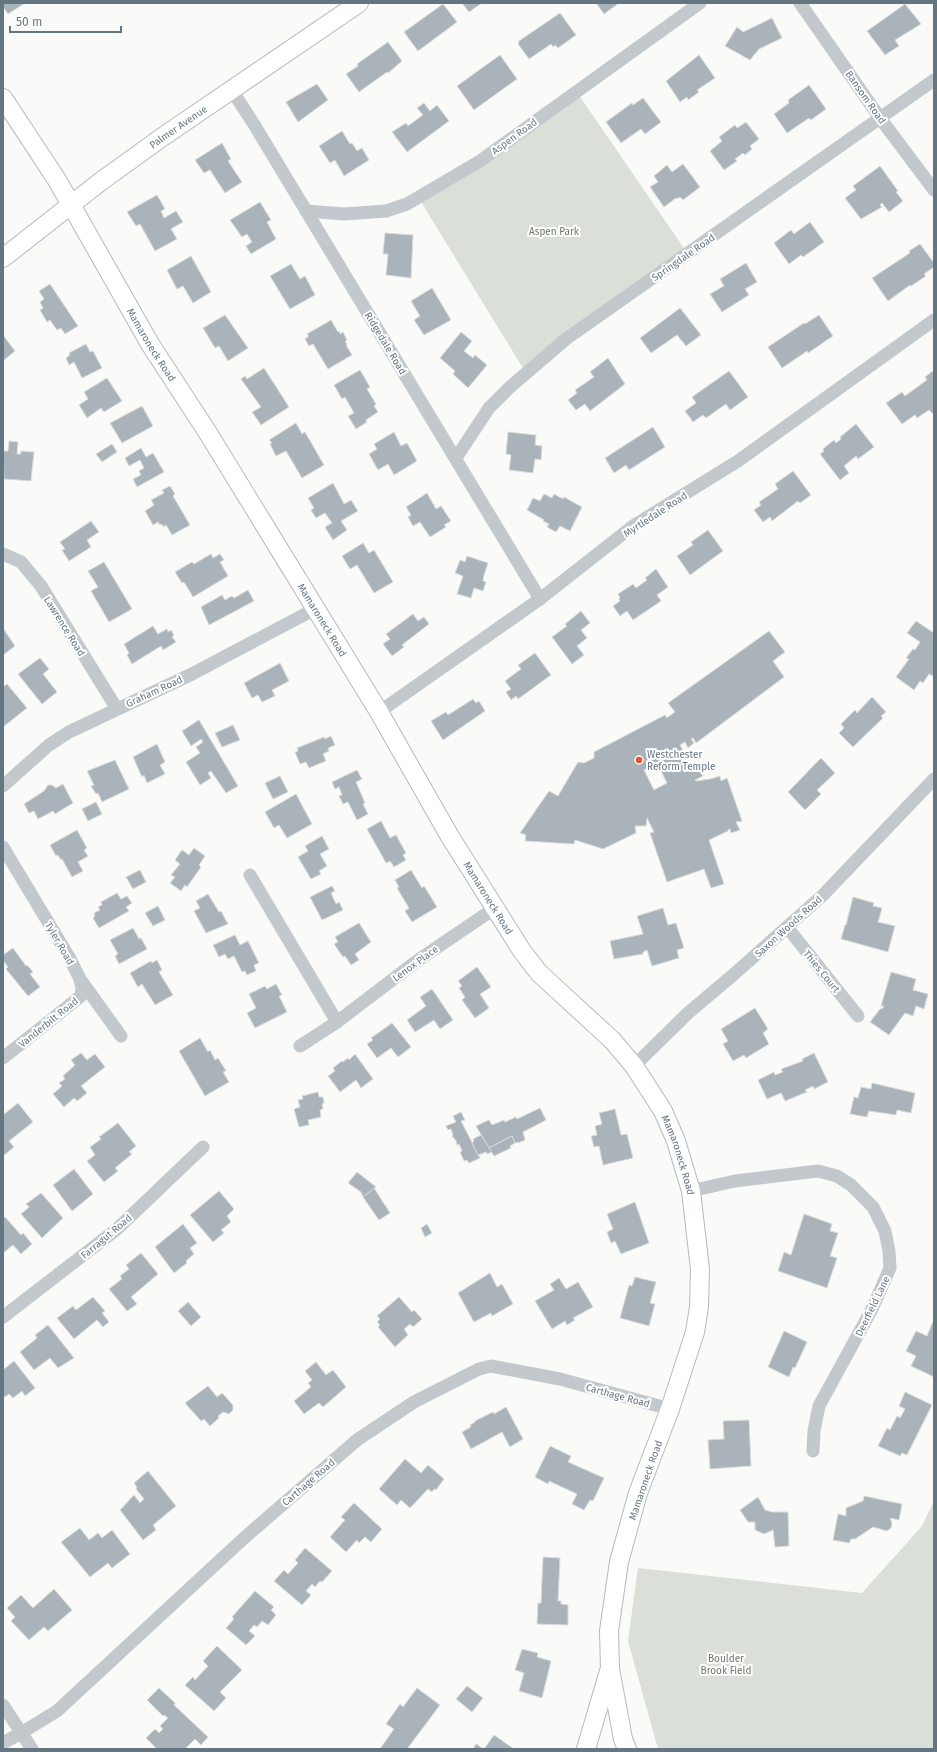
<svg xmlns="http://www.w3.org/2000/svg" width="937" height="1752" font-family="'Fira Sans',sans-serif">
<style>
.green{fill:#dadfd7}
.building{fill:#aab3b9;stroke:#dcdcda;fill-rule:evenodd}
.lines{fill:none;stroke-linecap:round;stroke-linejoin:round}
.secondary-casing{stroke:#b3babf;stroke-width:20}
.street{stroke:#c3c8cc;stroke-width:13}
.secondary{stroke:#fff;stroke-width:18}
.poi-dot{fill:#e4572e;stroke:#fff;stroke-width:1.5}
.labels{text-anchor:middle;stroke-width:4;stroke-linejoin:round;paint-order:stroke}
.street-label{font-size:10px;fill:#657683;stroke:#fff}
.park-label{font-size:10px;fill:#687a64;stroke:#fff}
.poi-label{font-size:10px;fill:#657683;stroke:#fff;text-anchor:start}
</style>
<rect width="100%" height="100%" fill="#fafaf8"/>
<g class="green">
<path d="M576 91 688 254 526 373 418 197Z"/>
<path d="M934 1501V1749H658L628 1641 638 1568 862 1593 922 1526Z"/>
</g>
<g class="building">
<path d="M3 3H25L8 14 3 7Z"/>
<path d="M462 3H482L469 12Z"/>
<path d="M596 3H619L604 14Z"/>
<path d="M443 4 457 22 418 51 404 32Z"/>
<path d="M905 4 921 24 895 40 899 46 885 55 867 31Z"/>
<path d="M560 13 576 35 558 48 555 45 553 47 551 44 529 59 518 44 519 41Z"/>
<path d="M772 18 782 38 759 49 750 60 725 46 737 27 743 32Z"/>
<path d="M388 42 402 61 388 73 387 72 359 92 346 74 358 66 357 64Z"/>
<path d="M500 55 517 79 474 110 457 86Z"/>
<path d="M699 55 715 78 697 90 699 92 688 100 687 97 680 102 666 81Z"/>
<path d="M317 84 328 100 298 122 286 102Z"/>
<path d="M809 85 826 109 811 120 809 118 787 133 774 114 789 103 788 100Z"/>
<path d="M643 98 661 122 645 134 641 129 621 143 606 122 632 103 633 105Z"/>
<path d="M424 103 430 111 437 105 449 121 407 152 392 132 406 123 408 126 423 115 417 108Z"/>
<path d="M746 122 759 139 750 146 752 149 745 155 743 153 735 159 737 161 724 170 710 151 722 141 719 137 735 125 737 128Z"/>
<path d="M342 131 350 144 352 143 357 151 362 148 369 160 344 176 335 160 330 163 319 146Z"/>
<path d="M222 143 231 159 228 161 242 182 225 193 210 170 204 173 195 160Z"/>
<path d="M683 164 700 187 683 200 680 197 677 199 676 198 664 207 650 187 658 182 654 176 667 165 672 172Z"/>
<path d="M880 166 898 191 896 192 903 201 889 212 882 203 880 205 882 207 861 219 845 198 856 190 853 186Z"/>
<path d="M157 195 165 209 161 211 164 218 176 211 183 222 171 229 177 239 155 251 140 224 136 226 127 212Z"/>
<path d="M260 202 271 220 267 222 276 239 251 254 246 246 252 242 247 234 242 237 230 220Z"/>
<path d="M810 222 824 242 803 257 801 255 789 264 774 243 791 230 794 234Z"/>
<path d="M385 233 413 235 411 278 386 275 388 254H383Z"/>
<path d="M920 244 934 263V267L924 274 926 276 911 286 910 285 888 301 872 278 910 253 909 251Z"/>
<path d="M191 256 211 292 193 303 183 286 177 289 167 270Z"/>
<path d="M746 263 757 282 745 289 749 295 722 312 710 294 724 286 720 279Z"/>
<path d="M291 264 300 279 305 276 315 295 290 309 270 276Z"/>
<path d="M50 284 78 326 65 334 61 328 57 330 50 320 47 322 40 310 43 308 40 302 44 299 39 291Z"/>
<path d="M432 288 451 320 424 335 414 320 420 316 411 301Z"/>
<path d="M680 308 701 335 686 346 677 335 651 353 640 338Z"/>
<path d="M225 315 248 348 228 361 219 346 215 348 203 328Z"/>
<path d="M819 315 833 336 808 353 807 351 782 368 768 347 804 323 805 324Z"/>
<path d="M331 320 338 332 339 331 340 334 343 332 347 340 345 342 347 344 346 345 352 355 328 369 313 344 309 346 305 339 309 336 307 334Z"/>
<path d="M461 332 472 341 464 351 473 358 475 355 487 365 468 388 453 374 455 371 440 358Z"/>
<path d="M3 335 15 351 3 361Z"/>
<path d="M86 344 90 352 93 351 102 368 82 378 74 362 69 365 66 358 70 355 69 353Z"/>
<path d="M608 358 625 384 590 411 585 404 576 410 568 400 577 393 575 390 594 377 590 372Z"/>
<path d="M264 368 289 407 261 425 252 412 261 407 241 379 245 376 247 379Z"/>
<path d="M360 370 370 387 367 389 376 404 374 406 378 412 366 420 367 422 356 429 348 416 354 413 345 397 342 399 334 385Z"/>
<path d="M934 370V415L929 410 917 418 915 415 902 424 886 403 902 392 905 396 927 380 925 377Z"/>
<path d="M729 371 748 397 730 410 726 404 706 418 703 415 693 422 685 411 696 403 692 397Z"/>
<path d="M107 378 122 401 104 412 101 408 87 418 79 405 88 399 84 392Z"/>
<path d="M142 406 153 426 122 443 110 423Z"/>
<path d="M296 423 302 434 305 432 324 465 302 478 286 451 276 456 270 444 272 443 269 440Z"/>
<path d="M856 424 874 447 858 459 856 456 844 466 849 473 840 480 820 454 824 451 823 449 834 440 836 443 841 439 840 437Z"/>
<path d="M653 427 665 447 629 470 626 465 614 473 605 458Z"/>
<path d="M394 432 401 446 407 443 417 461 394 475 388 464 378 470 369 454 377 449 374 444Z"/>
<path d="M508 432 536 435 535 445 542 446 541 460 535 459 533 473 509 470 511 455 506 454Z"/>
<path d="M9 441 18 442 17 454H21V451L34 452 31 481 4 479 3 451H8Z"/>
<path d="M112 444 117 452 102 462 96 454Z"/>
<path d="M141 448 146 457 153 453 164 472 137 487 133 479 141 475 139 471 144 468 140 460 129 466 125 458Z"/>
<path d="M793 471 811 495 800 503 798 501 772 521 770 517 763 522 754 510 761 505 759 502 778 489 775 484Z"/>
<path d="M333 483 344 504 351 500 358 511 341 521 347 530 333 540 325 527 332 523 325 513 316 518 311 510 314 508 308 498Z"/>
<path d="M170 486 175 494 173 496 190 525 172 535 166 525 163 527 162 524 160 525 158 522 153 525 145 511 154 505 151 500 164 493 162 490Z"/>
<path d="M427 493 436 509 441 506 451 521 444 525 446 527 430 537 420 522 413 526 408 517 411 515 406 507Z"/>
<path d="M544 494 552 498 554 494 563 499 564 497 582 507 570 531 560 526 556 532 547 527 549 524 543 521 544 520 527 510 533 498 540 501Z"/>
<path d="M91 521 99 532 87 540 91 547 69 561 62 550 65 549 60 542Z"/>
<path d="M708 530 723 551 690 575 677 556 693 545 691 542Z"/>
<path d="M363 543 369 553 374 550 393 582 374 593 357 565 350 569 342 556Z"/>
<path d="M211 554 213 558 220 554 224 560 220 562 228 576 193 597 184 582 182 583 175 572 192 562 194 564Z"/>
<path d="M467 556 488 563 484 575 483 581 486 582 483 591 474 588 471 598 457 594 463 576 455 573 460 560 465 562Z"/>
<path d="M104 562 132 609 109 622 91 591 98 587 88 571Z"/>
<path d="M656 569 668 587 657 595 661 601 633 620 627 611 620 616 613 606 620 601 619 599 620 598 618 594 633 584 636 588 647 580 645 578Z"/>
<path d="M248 590 254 601 209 625 201 607 222 595 225 600 232 596 234 598Z"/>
<path d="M581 611 590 623 581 630 587 638 577 646 584 655 572 664 552 637 567 626 565 624Z"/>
<path d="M413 614 418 621 424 617 429 624 402 645 404 647 392 656 383 644 390 639 386 634Z"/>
<path d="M916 621 934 633V674L933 676 929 674 923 683 920 681 914 690 896 677 909 659 906 658 913 649 915 650 920 642 907 633Z"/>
<path d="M153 626 158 634 167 629 168 632 171 630 174 635 172 637 176 642 163 650 161 646 132 664 127 655 129 653 124 644Z"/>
<path d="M3 628 15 646 3 655Z"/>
<path d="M769 631 785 652 773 661 784 677 696 743 693 738 691 739 694 743 688 748 685 742 680 745 693 769 698 767 703 776 695 780 696 781 710 779 720 776 721 781 727 778 742 821 736 822 740 830 731 833 730 829 728 830V831L709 840 724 884 711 888 704 869 667 882 650 833 654 832 647 818 646 826H635L636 833 603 849 575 840 574 844 525 841 526 835 520 833 549 791 558 796 578 762 584 763 594 758V752L665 715 667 718 668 717 675 712 668 703ZM657 763 667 783 654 790 644 770Z"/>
<path d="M535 653 551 675 518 699 516 696 511 700 506 692 511 689 505 681 521 669 518 665Z"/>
<path d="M40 658 49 669 43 674 57 692 42 704 18 674Z"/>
<path d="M280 663 289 681 272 690 275 696 262 702 258 695 252 698 244 683Z"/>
<path d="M7 684 27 708 3 727V687Z"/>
<path d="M872 697 886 712 881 716 883 718 853 747 839 733 844 728 841 724 855 710 857 713Z"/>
<path d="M473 699 476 703 479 701 485 711 443 740 431 721 446 712 448 715Z"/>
<path d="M199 720 238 786 226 793 211 771 208 773 211 778 200 785 186 762 200 753 196 747 203 742 201 739 191 746 182 731Z"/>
<path d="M233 725 240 740 222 747 215 733Z"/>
<path d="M331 736 335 745 328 748 329 751 323 754 326 761 309 768 306 762 300 764 295 752 298 751 297 748 324 737 325 739Z"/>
<path d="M157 744 165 762 160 765 165 774 147 783 144 775 142 777 133 757Z"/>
<path d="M821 758 835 773 817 790 821 794 805 810 788 792Z"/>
<path d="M115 760 129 789 102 802 98 793 96 794 91 786 94 785 87 771Z"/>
<path d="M357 770 362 779 356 782 365 803 363 804 368 814 357 820 348 802 343 804 339 796 342 795 339 787 335 789 332 782Z"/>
<path d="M280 776 288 792 273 799 265 783Z"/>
<path d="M63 784 73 803 55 814 53 811 38 819 34 811 29 813 24 804 44 791 48 785H52L56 788Z"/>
<path d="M296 794 312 824 287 838 279 825 274 828 265 812Z"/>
<path d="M96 802 102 814 88 821 82 809Z"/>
<path d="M381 821 390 838 396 835 406 853 403 855 406 860 394 867 390 861 386 863 367 829Z"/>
<path d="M77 830 87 848 84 850 88 856 78 862 83 871 72 877 62 859 61 860 58 855 56 856 50 845Z"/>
<path d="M322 836 329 849 320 854 327 866 319 871 321 874 311 879 298 857 308 851 305 846Z"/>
<path d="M194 848 205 856 199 865 201 867 187 887 185 885 181 891 170 883 175 877 171 875 180 864 175 860 182 850 189 855Z"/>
<path d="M140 870 146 882 133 889 126 877Z"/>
<path d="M411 870 422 888 424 886 437 907 412 922 405 911 409 908 397 888 399 887 395 880Z"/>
<path d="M332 886 335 891 331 893 336 904 339 902 343 910 322 920 310 897Z"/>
<path d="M117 893 121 899 127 896 132 903 126 907 129 911 99 928 93 918 95 916 94 913 100 910 98 907 102 905 101 902Z"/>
<path d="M208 894 219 912 221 911 228 924 206 933 194 911 200 908 196 901Z"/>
<path d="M853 897 874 903 873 906 882 908 878 922 895 926 888 952 841 939 845 925H846Z"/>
<path d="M158 906 165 920 153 926 145 913Z"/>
<path d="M663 908 668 925 676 923 684 948 677 950 679 958 652 966 647 950 643 952V954L614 959 610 941 643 934 637 916Z"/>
<path d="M359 923 371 942 355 954 359 960 351 965 345 956 343 957 334 944 338 942 335 937Z"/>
<path d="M133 928 139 939 141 938 147 949 119 964 115 956 118 954 110 940Z"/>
<path d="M235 935 240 945 248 941 259 963 254 965 256 971 247 975 245 971 242 972 234 956 228 959 225 954 219 957 213 945Z"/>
<path d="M13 948 26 966 27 965 33 972 30 974 40 987 28 996 6 969 8 967 3 960V955Z"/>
<path d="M157 960 162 970 159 972 173 995 155 1005 142 984 138 987 130 973 151 961 152 963Z"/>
<path d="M477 967 491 987 480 994 489 1008 475 1018 462 1000 465 997 459 988 462 986 458 981Z"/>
<path d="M891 972 916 979 913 990 928 994 924 1009 916 1006 913 1016 905 1013 889 1035 870 1022 880 1009H882L884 1006H881Z"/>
<path d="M276 984 282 995 279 996 287 1012 255 1028 247 1013 256 1008 249 994 265 986 267 989Z"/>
<path d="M432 989 453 1020 440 1029 434 1020 415 1032 407 1020 426 1006 420 997Z"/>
<path d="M755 1008 768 1029 763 1033 769 1044 746 1058 744 1055 733 1061 723 1044 728 1041 721 1029Z"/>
<path d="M392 1023 411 1047 398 1057 391 1048 377 1058 367 1044 373 1040 371 1038Z"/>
<path d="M200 1038 208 1052 210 1050 215 1060 218 1058 226 1071 223 1072 229 1082 205 1096 179 1051Z"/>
<path d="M81 1053 87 1060 95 1054 105 1067 81 1086 87 1093 77 1101 74 1098 64 1107 53 1094 62 1086 59 1083 65 1079 63 1076 75 1065 71 1060Z"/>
<path d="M814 1053 828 1082 814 1089 813 1086 805 1090 807 1092 785 1101 781 1093 767 1099 758 1080 774 1072 775 1075 783 1072 781 1069 803 1061 802 1059Z"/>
<path d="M355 1054 373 1079 361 1088 356 1080 340 1092 328 1076 335 1071 333 1068 342 1061 343 1062 348 1058 349 1060Z"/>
<path d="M872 1083 915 1093 911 1113 897 1110 896 1115 869 1111 867 1117 850 1114 854 1097 858 1098 861 1087 871 1089Z"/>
<path d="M318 1092 319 1097H323L324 1103 322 1104 323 1109 320 1110 321 1117 308 1120 309 1125 299 1127 294 1109 300 1107 298 1100 303 1099 302 1096Z"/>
<path d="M18 1103 33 1122 9 1141 14 1147 3 1156V1115Z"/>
<path d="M540 1108 546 1120 523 1132 525 1140 518 1143V1142L515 1143 512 1136 489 1148 476 1126 489 1120 492 1125 504 1120 505 1122 516 1117 517 1119Z"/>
<path d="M615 1109 621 1135 627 1134 633 1158 603 1165 599 1146 594 1147 591 1136 597 1135 595 1126 602 1124 599 1113Z"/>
<path d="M461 1112 465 1120 461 1121 480 1158 469 1163 467 1160 464 1161 460 1152 462 1151 459 1144 457 1145 456 1143 457 1142 452 1136 453 1135 451 1129 448 1130 446 1126 456 1122 453 1116Z"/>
<path d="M118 1123 136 1146 129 1152 132 1154 115 1168 118 1171 104 1182 87 1161 95 1155 90 1147 101 1139 99 1137Z"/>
<path d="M481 1135 492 1152 487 1154 486 1152 478 1155 472 1143 474 1141 473 1139Z"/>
<path d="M512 1136 515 1143 510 1146 511 1148 494 1156 489 1148Z"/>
<path d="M74 1169 93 1194 72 1211 53 1185Z"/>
<path d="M357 1172 376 1187 363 1197 361 1192 348 1183Z"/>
<path d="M374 1188 390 1213 379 1220 363 1197Z"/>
<path d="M219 1191 234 1209 227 1216 231 1222 221 1230 224 1233 213 1242 190 1215Z"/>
<path d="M41 1193 63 1218 42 1238 21 1214 29 1207 26 1204Z"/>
<path d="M635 1202 649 1243 621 1254 615 1241 611 1243 607 1232 613 1229 607 1214Z"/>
<path d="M804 1214 832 1224 830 1231 838 1233 830 1256 837 1258 827 1288 778 1271 784 1252 791 1255Z"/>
<path d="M5 1217 21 1235 23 1233 32 1244 21 1254 13 1245 3 1253V1218Z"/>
<path d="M183 1224 197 1243 190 1248 194 1254 186 1261 187 1263 174 1273 155 1247Z"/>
<path d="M427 1224 432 1233 425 1237 421 1228Z"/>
<path d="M141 1253 158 1274 131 1297 137 1304 127 1311 109 1289 122 1279 120 1276 129 1269 126 1265Z"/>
<path d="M490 1273 497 1287 502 1284 513 1304 492 1316 491 1313 474 1322 458 1293Z"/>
<path d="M635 1277 656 1282 650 1303 655 1304 649 1326 620 1318 629 1285 632 1286Z"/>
<path d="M559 1278 566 1289 578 1282 593 1307 573 1318 575 1320 567 1325 565 1321 552 1329 535 1301 554 1290 550 1284Z"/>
<path d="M93 1297 105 1311 102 1313 109 1322 103 1327 97 1320 74 1339 57 1318 73 1306 76 1310Z"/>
<path d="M399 1297 412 1312 414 1310 422 1319 413 1327 410 1324 404 1329 408 1335 395 1347 378 1327 380 1325 377 1322 380 1319 377 1316Z"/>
<path d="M188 1302 201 1317 191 1326 178 1311Z"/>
<path d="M934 1319V1377L911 1366 916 1356 906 1351 916 1331 927 1336Z"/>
<path d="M48 1325 74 1358 58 1368 50 1358 34 1370 20 1352 37 1338 35 1335Z"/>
<path d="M784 1331 807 1342 795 1368 793 1367 789 1377 768 1367Z"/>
<path d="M14 1361 35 1388 25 1396 22 1391 13 1398 9 1394 5 1397 3 1395V1370Z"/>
<path d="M316 1362 326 1375 333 1370 346 1387 323 1407 319 1403 304 1414 294 1401 311 1387 308 1383 312 1380 305 1371Z"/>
<path d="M208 1386 217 1397 222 1393 233 1405V1410L229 1414 223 1412 218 1416 219 1418 210 1426 204 1419 201 1421 185 1403Z"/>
<path d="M905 1392 932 1405 907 1455 902 1453 900 1456 878 1446 887 1428 890 1430 897 1416 900 1418 905 1409 899 1406Z"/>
<path d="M506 1407 523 1439 510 1447 502 1432 471 1449 462 1432 471 1427 470 1425 475 1422V1421L493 1412 494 1414Z"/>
<path d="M749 1420 751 1466 710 1469 708 1440 724 1439 723 1421Z"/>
<path d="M550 1446 571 1456 568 1462 604 1478 593 1501 590 1500 584 1510 572 1504 577 1494 549 1481 548 1484 535 1477Z"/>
<path d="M405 1459 421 1473 428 1465 444 1479 436 1490 434 1489 432 1492 428 1489 410 1508 401 1500 397 1505 379 1489Z"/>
<path d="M148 1471 176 1506 153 1525 156 1530 143 1540 120 1510 134 1495 140 1503 144 1499 136 1489 137 1487 134 1483Z"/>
<path d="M864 1496 902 1504 899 1520 890 1518 892 1523 891 1528 887 1531 873 1527 855 1539H851L849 1543 833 1540 838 1514 846 1516V1508L863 1501Z"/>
<path d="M758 1497 765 1510 772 1512H788L789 1546 775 1547 773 1530 764 1534 755 1530V1522H748L740 1510Z"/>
<path d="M354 1503 382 1529 371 1542 365 1537 359 1543 357 1540 346 1552 330 1537 345 1520 341 1517Z"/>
<path d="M80 1528 89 1540 98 1533 102 1538 112 1530 130 1554 112 1568 108 1563 90 1577 61 1542Z"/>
<path d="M305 1548 332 1571 322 1582 320 1581 315 1587 312 1584 306 1591 311 1595 302 1605 274 1581 284 1570 288 1574 298 1563 295 1560Z"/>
<path d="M543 1557 560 1558 558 1601H561V1604L568 1605V1625L537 1624 538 1603H541Z"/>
<path d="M54 1589 72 1610 48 1631 44 1627 29 1640 11 1621 15 1617 7 1608 21 1595 33 1608Z"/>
<path d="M255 1591 274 1607 271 1610 276 1615 268 1625 262 1621 257 1627 254 1625 249 1631 255 1636 246 1645 226 1628 234 1619 232 1617Z"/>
<path d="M217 1646 242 1670 220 1692 226 1698 214 1711 185 1685 193 1677 195 1680 208 1666 203 1661Z"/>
<path d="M522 1649 538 1653 537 1657 551 1661 542 1698 519 1691 524 1673 515 1670Z"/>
<path d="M467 1686 483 1698 472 1712 456 1699Z"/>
<path d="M159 1688 175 1703 174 1705 208 1737 201 1745 195 1739 186 1748 188 1749H157L146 1738 155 1729 159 1733 163 1729 160 1726 168 1718 164 1715 163 1716 147 1700Z"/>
<path d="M417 1688 440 1705 407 1749H380L394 1729 386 1724 400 1704 403 1707Z"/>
<path d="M494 1735 514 1749H484Z"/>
<path d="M476 1744 484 1749H473Z"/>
</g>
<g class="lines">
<g class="secondary-casing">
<g id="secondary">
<path id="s1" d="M3 98 57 180 150 344 208 433 379 712 449 835 522 951 539 973 612 1040 634 1066 663 1111 676 1141 691 1191 700 1269 699 1307 695 1332 670 1409 638 1493 619 1562 609 1631 610 1669 623 1739 627 1749"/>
<path id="s2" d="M3 258 100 182 161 138 359 3"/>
<path d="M586 1749 609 1671"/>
</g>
</g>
<g class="street">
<path d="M800 3 880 118 934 190"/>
<path d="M231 89 255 126 540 599"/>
<path d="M306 211 344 214 386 211 407 204 480 161 700 3"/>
<path d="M456 458 489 408 510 387 566 339 934 80"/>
<path d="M3 554 21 562 41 586 117 709"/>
<path d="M379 712 540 599 633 526 738 461 934 320"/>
<path d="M3 786 49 745 69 732 192 674 315 609"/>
<path d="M3 847 69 957 80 979 121 1036"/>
<path d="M250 875 337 1022"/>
<path d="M787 927 858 1016"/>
<path d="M300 1046 337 1022 417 961 495 908"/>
<path d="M3 1058 81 996 82 988 80 979"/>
<path d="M634 1066 688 1013 733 975 823 895 934 779"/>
<path d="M691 1191 735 1181 818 1171 837 1176 851 1185 873 1207 885 1231 889 1251 890 1268 872 1309 819 1406 814 1431 813 1451"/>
<path d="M3 1317 117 1229 203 1147"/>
<path d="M3 1705 32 1749"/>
<path d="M3 1743 21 1733 57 1711 243 1539 357 1440 414 1402 479 1369 491 1366 560 1379 670 1409"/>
</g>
<use href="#secondary" class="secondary"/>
</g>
<circle class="poi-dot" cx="639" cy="760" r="4"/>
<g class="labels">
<g class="street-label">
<text transform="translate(866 97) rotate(55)" y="4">Bansom Road</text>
<text dy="4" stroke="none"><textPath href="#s2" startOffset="219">Palmer Avenue</textPath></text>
<text transform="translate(514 136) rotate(-36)" y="4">Aspen Road</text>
<text transform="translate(683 257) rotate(-35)" y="4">Springdale Road</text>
<text transform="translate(386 343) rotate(59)" y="4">Ridgedale Road</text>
<text dy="4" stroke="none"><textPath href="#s1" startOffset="288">Mamaroneck Road</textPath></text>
<text transform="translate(655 514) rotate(-33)" y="4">Myrtledale Road</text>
<text dy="4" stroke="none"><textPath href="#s1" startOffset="612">Mamaroneck Road</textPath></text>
<text transform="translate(65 626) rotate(58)" y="4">Lawrence Road</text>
<text transform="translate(154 691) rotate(-25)" y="4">Graham Road</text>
<text dy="4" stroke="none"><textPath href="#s1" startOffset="936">Mamaroneck Road</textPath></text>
<text transform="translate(788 926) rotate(-42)" y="4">Saxon Woods Road</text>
<text transform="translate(60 943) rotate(60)" y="4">Tyler Road</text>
<text transform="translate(415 963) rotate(-36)" y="4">Lenox Place</text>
<text transform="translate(822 971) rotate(51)" y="4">Thies Court</text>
<text transform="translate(48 1022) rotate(-39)" y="4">Vanderbilt Road</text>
<text dy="4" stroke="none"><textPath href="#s1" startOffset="1260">Mamaroneck Road</textPath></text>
<text transform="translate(106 1236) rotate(-40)" y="4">Farragut Road</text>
<text transform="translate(872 1306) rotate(-64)" y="4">Deerfield Lane</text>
<text transform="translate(618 1395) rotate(15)" y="4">Carthage Road</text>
<text transform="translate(645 1480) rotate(-71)" y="4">Mamaroneck Road</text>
<text transform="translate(308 1482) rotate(-41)" y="4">Carthage Road</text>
</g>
<g class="park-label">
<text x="554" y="235">Aspen Park</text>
<text x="726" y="1662">Boulder<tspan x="726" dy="12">Brook Field</tspan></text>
</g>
<g class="poi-label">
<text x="647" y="758">Westchester<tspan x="647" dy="12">Reform Temple</tspan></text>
</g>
</g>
<rect width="937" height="1752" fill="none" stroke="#657683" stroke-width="8"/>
<path d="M10 26v6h111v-6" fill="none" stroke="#657683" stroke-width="2"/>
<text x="16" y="26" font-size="12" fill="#657683" stroke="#ffffff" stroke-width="3" paint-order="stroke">50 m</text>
</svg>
